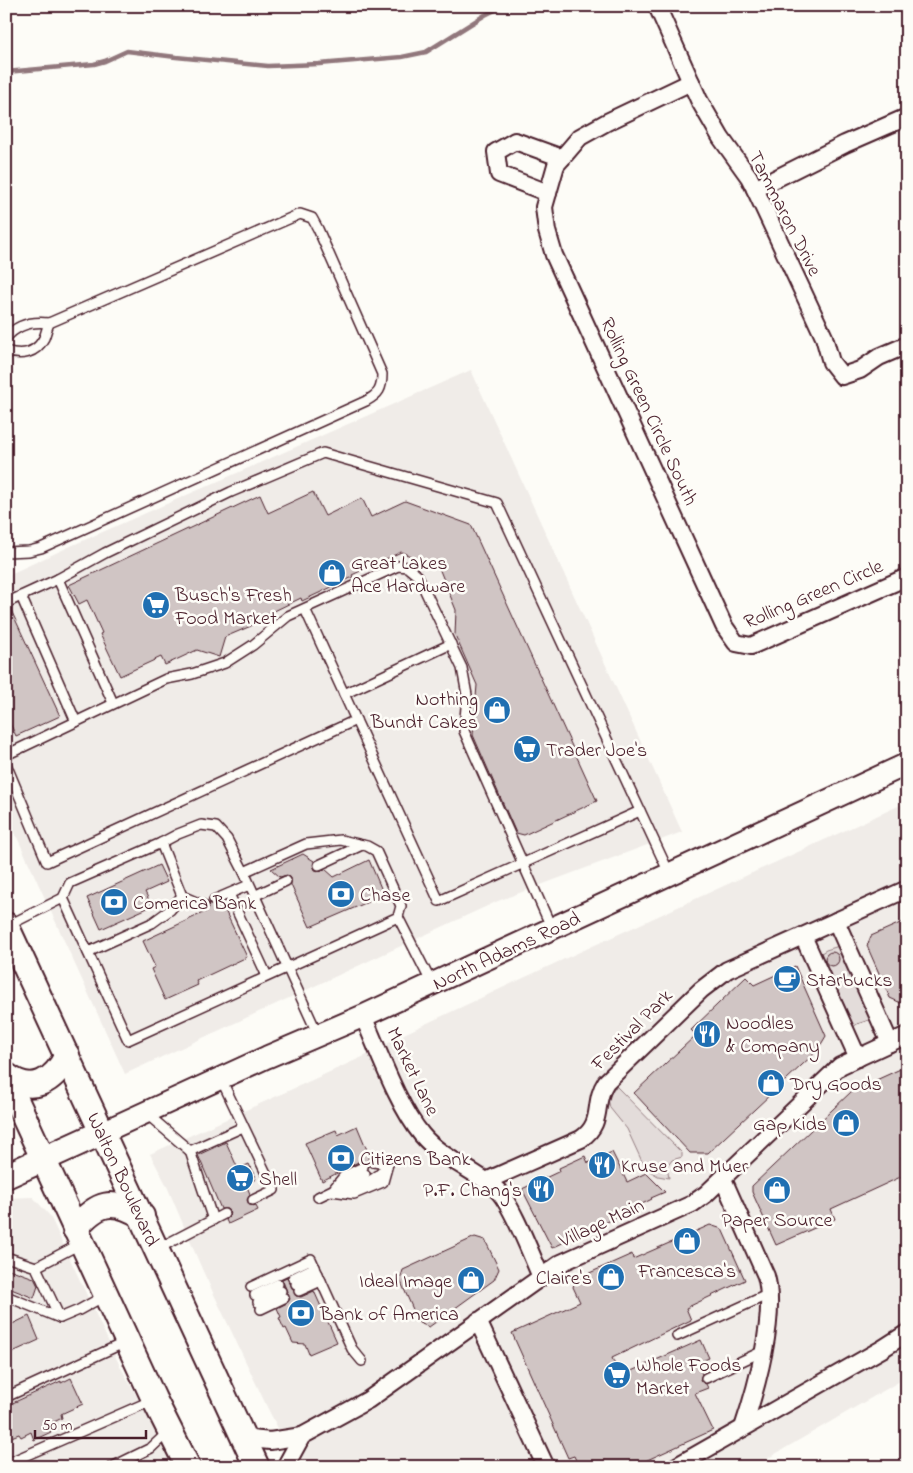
<svg xmlns="http://www.w3.org/2000/svg" width="913" height="1473" font-family="'Indie Flower',sans-serif">
<style>
.built{fill:#f0ece8}
.green{fill:#e3dcda;stroke:#967e82}
.lines{fill:none;stroke-linecap:round;stroke-linejoin:round}
.stream{stroke:#91777b;stroke-width:4.5}
.building{fill:#d0c5c4;stroke:#4a1f2b}
.service-casing{stroke:#4a1f2b;stroke-width:12}
.minor-casing{stroke:#4a1f2b;stroke-width:20}
.tertiary-casing{stroke:#4a1f2b;stroke-width:25}
.secondary-casing{stroke:#4a1f2b;stroke-width:28}
.service{stroke:#fdfcf7;stroke-width:9}
.minor{stroke:#fdfcf7;stroke-width:16}
.tertiary{stroke:#fdfcf7;stroke-width:21}
.secondary{stroke:#fdfcf7;stroke-width:24}
.labels{text-anchor:middle;stroke-width:5;stroke-linejoin:round;paint-order:stroke}
.street-label{font-size:20px;fill:#4a1f2b;stroke:#fdfcf7}
.poi-label{font-size:20px;fill:#4a1f2b;stroke:#fdfcf7;text-anchor:start}
</style>
<rect width="100%" height="100%" fill="#fdfcf7"/>
<filter id="ink" filterUnits="userSpaceOnUse"><feTurbulence type="fractalNoise" baseFrequency=".02" numOctaves="2"/><feDisplacementMap in="SourceGraphic" scale="10" xChannelSelector="R" yChannelSelector="G"/><feConvolveMatrix kernelMatrix="1 2 1 2 8 2 1 2 1" color-interpolation-filters="sRGB"/></filter>
<g filter="url(#ink)">
<g class="built">
<path d="M471 370 682 832 498 901 125 1074 6 813V576L73 545Z"/>
<path d="M907 802V1377L753 1467H298L268 1409 202 1269 166 1184 150 1154 369 1054 406 1033 560 961Z"/>
<path d="M33 1197 50 1216 119 1364 176 1467H6V1198Z"/>
</g>
<g class="green">
<path d="M839 946 872 1019 857 1024 851 1029 818 955 826 950Z"/>
<path d="M617 1087 682 1153V1157L672 1160 667 1167 669 1178 658 1176 645 1168 627 1129 610 1108 608 1099 614 1088Z"/>
</g>
<g class="lines">
<path class="stream" d="M6 72 94 64 105 61 127 51 176 57 268 66 319 64 402 57 426 52 485 15 503 6"/>
</g>
<g class="building">
<path d="M313 492 325 516 362 498 371 517 405 501 471 525 597 801 524 835 516 833 473 735 477 685 455 635 456 610 439 568 401 552 352 575 353 577 302 601 301 598 264 616 251 626 225 637 219 657 197 650 165 665 161 657 120 676 100 634 102 633 87 600 79 604 69 585 260 495 268 513Z"/>
<path d="M10 608 60 716 16 736 6 715V609Z"/>
<path d="M303 854 314 861 313 865 315 870 319 871 325 869 334 877 369 860 384 895 310 927 291 885V878L287 875 280 877 271 869Z"/>
<path d="M159 865 167 882 145 892 152 906 101 929 87 898Z"/>
<path d="M209 903 217 907 222 904 247 957 196 981 198 985 165 1000 151 969 155 967 143 941 207 911Z"/>
<path d="M907 920V1000L901 1003 890 998 867 946 871 936Z"/>
<circle cx="832" cy="959" r="7"/>
<path d="M795 966 826 1036 817 1051 708 1153H690L634 1093 696 1035 691 1030 746 977 754 985Z"/>
<path d="M907 1066V1154L901 1157 907 1169V1174L831 1209 835 1219 776 1245 752 1192V1186L852 1091Z"/>
<path d="M357 1126 370 1157 367 1162 360 1161 322 1181 305 1143 336 1130 338 1135Z"/>
<path d="M226 1142 238 1169 249 1164 256 1179 246 1184 250 1194 247 1200 249 1205 256 1206 258 1210 228 1224 226 1220 229 1217 230 1212 227 1209H221L198 1155Z"/>
<path d="M612 1152 627 1182 646 1173 665 1192 651 1198 652 1199 642 1204 643 1205 552 1248 522 1189 560 1171 559 1168 585 1156 588 1163Z"/>
<path d="M710 1225 722 1229 745 1280 686 1308 691 1320 612 1358 620 1376 701 1340 709 1358 697 1363 702 1374 700 1380 706 1384 708 1388 695 1393 713 1430 632 1467H579L574 1456 568 1458 512 1333 580 1302 573 1287 576 1279 632 1254 633 1259Z"/>
<path d="M475 1237 485 1240 499 1269 494 1280 429 1327 419 1323 400 1280 403 1270Z"/>
<path d="M6 1268 34 1278 38 1286 34 1298 6 1287Z"/>
<path d="M287 1277 296 1296 301 1297 314 1291 337 1342 309 1354 305 1344 293 1343 286 1328 284 1329 279 1318 281 1317 277 1308 287 1303 290 1299 282 1279Z"/>
<path d="M29 1316 39 1340 6 1355V1327Z"/>
<path d="M71 1378 83 1404 61 1414 62 1418 48 1425 51 1432 34 1440 31 1432 21 1437 19 1434 6 1439V1406L61 1381V1383Z"/>
</g>
<g class="lines">
<g class="service-casing">
<g id="service">
<path d="M6 338C17 324 32 321 49 323L300 214 312 218 318 229 382 374C382 389 379 394 366 401L41 548 29 551 6 552"/>
<path d="M6 351C21 356 36 354 44 338 46 333 47 328 49 323"/>
<path d="M58 579 105 553 231 492 323 453 497 503 670 875"/>
<path d="M6 603 21 596"/>
<path d="M305 609 439 901 640 811"/>
<path d="M344 694 451 644"/>
<path d="M76 722 21 596 58 579 113 703"/>
<path d="M6 755 166 679 192 674 225 663 253 645 288 616 398 566 407 567 418 576 462 668 467 695 464 731 552 929"/>
<path d="M6 764 47 862 356 720"/>
<path d="M319 865 362 845"/>
<path d="M244 872 306 844 341 840 367 846 376 851 401 906 398 917 432 984"/>
<path d="M229 894 267 976"/>
<path d="M182 896 203 905"/>
<path d="M254 896 286 881"/>
<path d="M63 898 128 1040 398 917"/>
<path d="M214 900 249 885"/>
<path d="M7 926 63 898 70 883 161 843 178 834 201 825 216 827 227 839 244 872 318 1035"/>
<path d="M88 952 152 923 170 910 182 896 161 843"/>
<path d="M221 1079 274 1190 253 1200"/>
<path d="M147 1114 190 1151 213 1220"/>
<path d="M190 1151 243 1127"/>
<path d="M373 1162 388 1164"/>
<path d="M335 1187 344 1176 363 1167"/>
<path d="M342 1190C356 1188 377 1180 385 1168"/>
<path d="M332 1191 354 1194 383 1182 388 1164"/>
<path d="M318 1197 365 1174"/>
<path d="M157 1249 224 1214"/>
<path d="M6 1257 36 1267"/>
<path d="M293 1278 315 1267"/>
<path d="M296 1284 318 1274"/>
<path d="M251 1287 311 1259 352 1349 362 1361"/>
<path d="M299 1291 321 1281"/>
<path d="M255 1295 278 1284"/>
<path d="M6 1296 60 1318 79 1310 106 1295"/>
<path d="M258 1302 281 1291"/>
<path d="M261 1309 284 1298"/>
<path d="M60 1318 36 1267 82 1243"/>
<path d="M677 1336 769 1294"/>
<path d="M706 1378 763 1351"/>
<path d="M6 1397 128 1341"/>
<path d="M6 1464 153 1400"/>
<path d="M112 1467 151 1448 169 1431"/>
</g>
</g>
<g class="minor-casing">
<g id="minor">
<path d="M657 6 699 100 721 138 749 177 755 189 824 337 831 362 842 376 860 370 879 357 907 345"/>
<path d="M691 82 607 122 580 137 556 165 544 207 547 231 554 255 724 626 736 643 751 646 907 577"/>
<path d="M755 189 845 144 907 117"/>
<path d="M548 193 499 174 496 152 515 141 562 158"/>
<path d="M836 921 890 1043"/>
<path d="M803 936 858 1058"/>
<path d="M363 1016C379 1052 398 1106 422 1135 442 1159 474 1169 496 1189 511 1201 532 1257 541 1277"/>
<path d="M723 1179 766 1276C777 1316 756 1389 743 1428"/>
<path d="M486 1181 581 1139C605 1122 592 1103 606 1082L701 990 727 970 907 889"/>
<path d="M478 1321 546 1467"/>
<path d="M241 1434 251 1439 270 1441 302 1436 368 1400 561 1263 692 1204 706 1194 840 1066 907 1035"/>
<path d="M285 1467 302 1436"/>
<path d="M675 1467 882 1349 907 1333"/>
</g>
</g>
<g class="tertiary-casing">
<path id="tertiary" d="M103 1132 267 1057 363 1016 907 764"/>
</g>
<g class="secondary-casing">
<g id="secondary">
<path d="M6 925 257 1467"/>
<path d="M6 1075C32 1095 54 1082 67 1055"/>
<path d="M6 1078 154 1399 188 1467"/>
<path d="M6 1176 103 1132"/>
<path d="M75 1229C97 1202 112 1198 142 1216"/>
</g>
</g>
<use href="#service" class="service"/>
<use href="#minor" class="minor"/>
<use href="#tertiary" class="tertiary"/>
<use href="#secondary" class="secondary"/>
</g>
</g>
<defs>
<g id="shop-disc" transform="scale(1.4375)"><circle r="9.5" fill="#1f6fb2" stroke="#fdfcf7"/><path d="M-5-2.5h2.3a2.7 3.5 0 0 1 5.4 0H5L5.5 6h-11ZM-1.5-2.5h3a1.5 2.3 0 0 0-3 0Z" fill="#fff"/></g>
<g id="supermarket-disc" transform="scale(1.4375)"><circle r="9.5" fill="#1f6fb2" stroke="#fdfcf7"/><path d="M-6-5.5h2.5l.6 2H6L4.5 2H-2.5L-4.4-4H-6ZM-1.5 3.2a1.3 1.3 0 1 0 .1 0ZM3 3.2a1.3 1.3 0 1 0 .1 0Z" fill="#fff"/></g>
<g id="bank-disc" transform="scale(1.4375)"><circle r="9.5" fill="#1f6fb2" stroke="#fdfcf7"/><path d="M-6-4H6V4H-6ZM0-2.3a2.3 2.3 0 1 0 0 4.6a2.3 2.3 0 1 0 0-4.6Z" fill="#fff"/></g>
<g id="cafe-disc" transform="scale(1.4375)"><circle r="9.5" fill="#1f6fb2" stroke="#fdfcf7"/><path d="M-5.5-4.5H6V0H3Q3 3.5 0 3.5H-2.5Q-5.5 3.5-5.5 0ZM3-3.2v2h1.7v-2ZM-6 4.5H4V6H-6Z" fill="#fff"/></g>
<g id="restaurant-disc" transform="scale(1.4375)"><circle r="9.5" fill="#1f6fb2" stroke="#fdfcf7"/><path d="M-5-6h1v4h1v-4h1v4h1v-4h1v5L-1.5 .5V6h-2V.5L-5-1ZM5-6V6H3V1.5H1.5Q1.5-4 5-6Z" fill="#fff"/></g>
</defs>
<g fill-rule="evenodd">
<use href="#shop-disc" x="332" y="573"/>
<use href="#supermarket-disc" x="156" y="605"/>
<use href="#shop-disc" x="497" y="710"/>
<use href="#supermarket-disc" x="527" y="749"/>
<use href="#bank-disc" x="341" y="894"/>
<use href="#bank-disc" x="114" y="902"/>
<use href="#cafe-disc" x="787" y="979"/>
<use href="#restaurant-disc" x="707" y="1034"/>
<use href="#shop-disc" x="771" y="1083"/>
<use href="#shop-disc" x="846" y="1123"/>
<use href="#bank-disc" x="341" y="1158"/>
<use href="#restaurant-disc" x="602" y="1165"/>
<use href="#supermarket-disc" x="240" y="1178"/>
<use href="#restaurant-disc" x="541" y="1189"/>
<use href="#shop-disc" x="777" y="1190"/>
<use href="#shop-disc" x="687" y="1241"/>
<use href="#shop-disc" x="611" y="1277"/>
<use href="#shop-disc" x="471" y="1280"/>
<use href="#bank-disc" x="301" y="1313"/>
<use href="#supermarket-disc" x="617" y="1375"/>
</g>
<g class="labels">
<g class="street-label">
<text transform="translate(786 213) rotate(63)" y="7">Tammaron Drive</text>
<text transform="translate(650 411) rotate(65)" y="7">Rolling Green Circle South</text>
<text transform="translate(813 593) rotate(-23)" y="7">Rolling Green Circle</text>
<text transform="translate(506 950) rotate(-25)" y="7">North Adams Road</text>
<text transform="translate(631 1029) rotate(-45)" y="7">Festival Park</text>
<text transform="translate(414 1071) rotate(64)" y="7">Market Lane</text>
<text transform="translate(124 1179) rotate(65)" y="7">Walton Boulevard</text>
<text transform="translate(601 1222) rotate(-25)" y="7">Village Main</text>
</g>
<g class="poi-label">
<text x="351" y="569">Great Lakes<tspan x="351" dy="23">Ace Hardware</tspan></text>
<text x="175" y="601">Busch's Fresh<tspan x="175" dy="23">Food Market</tspan></text>
<text x="478" y="705" text-anchor="end">Nothing<tspan x="478" dy="23">Bundt Cakes</tspan></text>
<text x="546" y="756">Trader Joe's</text>
<text x="360" y="901">Chase</text>
<text x="133" y="909">Comerica Bank</text>
<text x="806" y="986">Starbucks</text>
<text x="726" y="1029">Noodles<tspan x="726" dy="23">&amp; Company</tspan></text>
<text x="790" y="1090">Dry Goods</text>
<text x="827" y="1130" text-anchor="end">Gap Kids</text>
<text x="360" y="1165">Citizens Bank</text>
<text x="621" y="1172">Kruse and Muer</text>
<text x="259" y="1185">Shell</text>
<text x="522" y="1196" text-anchor="end">P.F. Chang's</text>
<text x="777" y="1226" text-anchor="middle">Paper Source</text>
<text x="687" y="1277" text-anchor="middle">Francesca's</text>
<text x="592" y="1284" text-anchor="end">Claire's</text>
<text x="452" y="1287" text-anchor="end">Ideal Image</text>
<text x="320" y="1320">Bank of America</text>
<text x="636" y="1371">Whole Foods<tspan x="636" dy="23">Market</tspan></text>
</g>
</g>
<rect width="913" height="1473" fill="none" stroke="#fdfcf7" stroke-width="25"/>
<rect x="12" y="12" width="888" height="1448" fill="none" stroke="#4a1f2b" stroke-width="2" filter="url(#ink)"/>
<path d="M35 1430v8h111v-8" fill="none" stroke="#4a1f2b" stroke-width="2.5"/>
<text x="42" y="1430" font-size="15" fill="#4a1f2b" stroke="#fdfcf7" stroke-width="4" paint-order="stroke">50 m</text>
</svg>
